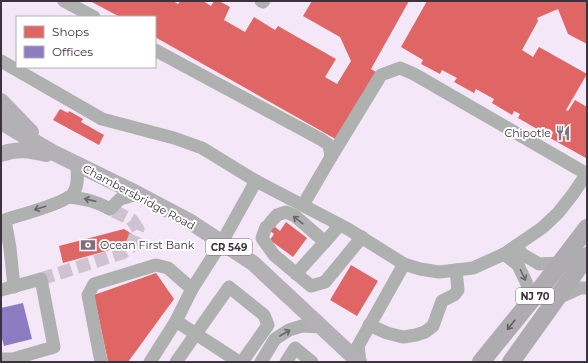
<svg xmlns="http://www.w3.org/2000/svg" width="588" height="363" font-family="Montserrat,sans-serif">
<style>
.shops{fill:#e06666}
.offices{fill:#8e7cc3}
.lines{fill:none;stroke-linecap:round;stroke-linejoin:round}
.minor-tunnel{stroke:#cfc3d2;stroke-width:13;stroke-dasharray:13 6;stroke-linecap:butt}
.minor{stroke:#afb0b0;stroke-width:13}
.major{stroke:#b3b1b5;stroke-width:16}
.highway{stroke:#aeacb0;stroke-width:18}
.oneway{stroke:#6a656c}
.oneway2{stroke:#645d67}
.labels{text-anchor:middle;stroke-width:4;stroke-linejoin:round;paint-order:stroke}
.shield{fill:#fff;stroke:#767079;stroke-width:1}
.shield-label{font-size:10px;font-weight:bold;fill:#3c333f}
.poi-label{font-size:11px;fill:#3c333f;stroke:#fff;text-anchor:end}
.street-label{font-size:11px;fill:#3c333f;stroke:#fff}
</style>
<rect width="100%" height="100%" fill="#f4e7f7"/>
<g class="shops">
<path d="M90 1H173L178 4 180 1H203L211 6 214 1H219L230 7 224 20 245 32 254 17 275 30 278 26 336 59 325 77 337 84 351 61 340 37 303 16 312 1H409L371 69 376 72 339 141 155 37V17H120Z"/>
<path d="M427 1H587V44L568 34 558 9 537 18 538 21 522 50 533 57 539 47 587 74 566 110 568 111 575 100 587 107 586 158 550 138 553 132 546 128 544 133 518 118 520 114 514 111 512 115 492 103 494 99 476 89 474 93 454 82 457 78 442 70 440 74 421 64 423 60 401 47Z"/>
<path d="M60 109 68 113 69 111 83 119 81 122 104 135 99 145 53 120Z"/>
<path d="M268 221 280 231 286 222 307 238 293 257 270 240 274 234 264 226Z"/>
<path d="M124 229 138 238 133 248 119 242 117 248 63 263 59 246Z"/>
<path d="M351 265 378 281 357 316 330 300Z"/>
<path d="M156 273 174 299 128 362H108L94 295Z"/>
</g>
<path class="offices" d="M23 303 32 339 4 346 1 335V308Z"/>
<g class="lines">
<path class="minor-tunnel" d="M41 279 122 253 131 247 138 229 132 220 110 209"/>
<g class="minor">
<path d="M64 1 94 17"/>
<path d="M261 1 263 2 264 1"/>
<path d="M155 50 322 140 329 145 331 157 303 205"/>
<path d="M1 61 102 119 174 138 202 148 256 181 348 229 404 264 420 269 439 272 473 268 504 254 542 228 558 213 573 194 587 173"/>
<path d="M331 157 381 75 400 68 414 74 587 174"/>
<path d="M69 197C85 199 96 201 110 209L120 199 138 194"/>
<path d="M270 223 277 215 286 212 295 216 325 242"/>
<path d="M266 227 262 238 274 255 311 286 325 282 362 237"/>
<path d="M516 246 522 254 539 264 560 263"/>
<path d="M504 254 518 265 527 284 529 303"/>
<path d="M296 274 340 225"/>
<path d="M14 287 10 248 5 220C19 215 68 203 74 192 79 184 77 174 77 164"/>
<path d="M1 290 41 279 54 347 13 359H1"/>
<path d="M558 298 580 288H587"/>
<path d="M176 321 239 362"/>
<path d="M369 325 387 333 403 337 416 335 425 332 433 326 442 301 454 295 458 290 456 270"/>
<path d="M101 362 88 295 94 284 156 265 168 268 192 289"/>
<path d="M150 362 176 321 192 289 222 242 256 181"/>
<path d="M176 362 229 287 264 315 268 325 242 362"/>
<path d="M261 362 275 339 289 330 302 326 322 327"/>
<path d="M286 362 295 348 312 362"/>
<path d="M360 362 358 346 404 264"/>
</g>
<g class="major">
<path d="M1 101 31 132"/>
<path d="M1 122 52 152 136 193 189 221 253 263 359 362"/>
<path d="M1 154C19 148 28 150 46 154"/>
</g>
<g class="highway">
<path d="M481 362 542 287 587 228"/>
<path d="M511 362 587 256"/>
</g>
</g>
<defs><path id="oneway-shaft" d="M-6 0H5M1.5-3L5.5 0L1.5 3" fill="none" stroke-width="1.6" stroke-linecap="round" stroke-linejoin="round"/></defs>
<g class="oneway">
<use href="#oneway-shaft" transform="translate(90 200) rotate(-167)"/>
<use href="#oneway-shaft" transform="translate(40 208) rotate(162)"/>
<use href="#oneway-shaft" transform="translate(298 220) rotate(-142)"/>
<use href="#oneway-shaft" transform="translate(523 275) rotate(64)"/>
<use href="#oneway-shaft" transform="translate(285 333) rotate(-30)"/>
</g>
<use class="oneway2" href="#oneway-shaft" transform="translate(511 325) rotate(129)"/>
<defs>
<g id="restaurant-bare" transform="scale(1.2)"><path d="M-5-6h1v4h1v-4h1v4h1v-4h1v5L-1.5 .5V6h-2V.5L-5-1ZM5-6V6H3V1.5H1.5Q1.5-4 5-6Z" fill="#7c727f" stroke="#fff" stroke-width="2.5" paint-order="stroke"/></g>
<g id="bank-bare" transform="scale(1.2)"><path d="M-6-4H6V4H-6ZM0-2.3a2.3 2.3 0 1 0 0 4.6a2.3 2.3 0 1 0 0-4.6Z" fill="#7c727f" stroke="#fff" stroke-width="2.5" paint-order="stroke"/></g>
</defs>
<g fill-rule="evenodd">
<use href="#restaurant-bare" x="563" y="133"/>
<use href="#bank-bare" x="88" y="245"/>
</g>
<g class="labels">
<g class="shield">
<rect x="206" y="239" width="46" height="16" rx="3"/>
<rect x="516" y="288" width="38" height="16" rx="3"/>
</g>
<g class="shield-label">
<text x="229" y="251">CR 549</text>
<text x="535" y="300">NJ 70</text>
</g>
<g class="poi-label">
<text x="551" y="137">Chipotle</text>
<text x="100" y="249" text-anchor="start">Ocean First Bank</text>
</g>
<g class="street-label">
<text transform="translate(139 197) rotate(28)" y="4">Chambersbridge Road</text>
</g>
</g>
<rect width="588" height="363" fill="none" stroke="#3c333f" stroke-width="4"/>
<rect x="16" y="16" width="140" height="52" fill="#ffffff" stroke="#b1adb2"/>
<rect x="24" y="26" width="20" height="12" fill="#e06666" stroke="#b1adb2"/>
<text x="52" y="36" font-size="12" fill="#3c333f">Shops</text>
<rect x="24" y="46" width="20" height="12" fill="#8e7cc3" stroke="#b1adb2"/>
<text x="52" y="56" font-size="12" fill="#3c333f">Offices</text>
</svg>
